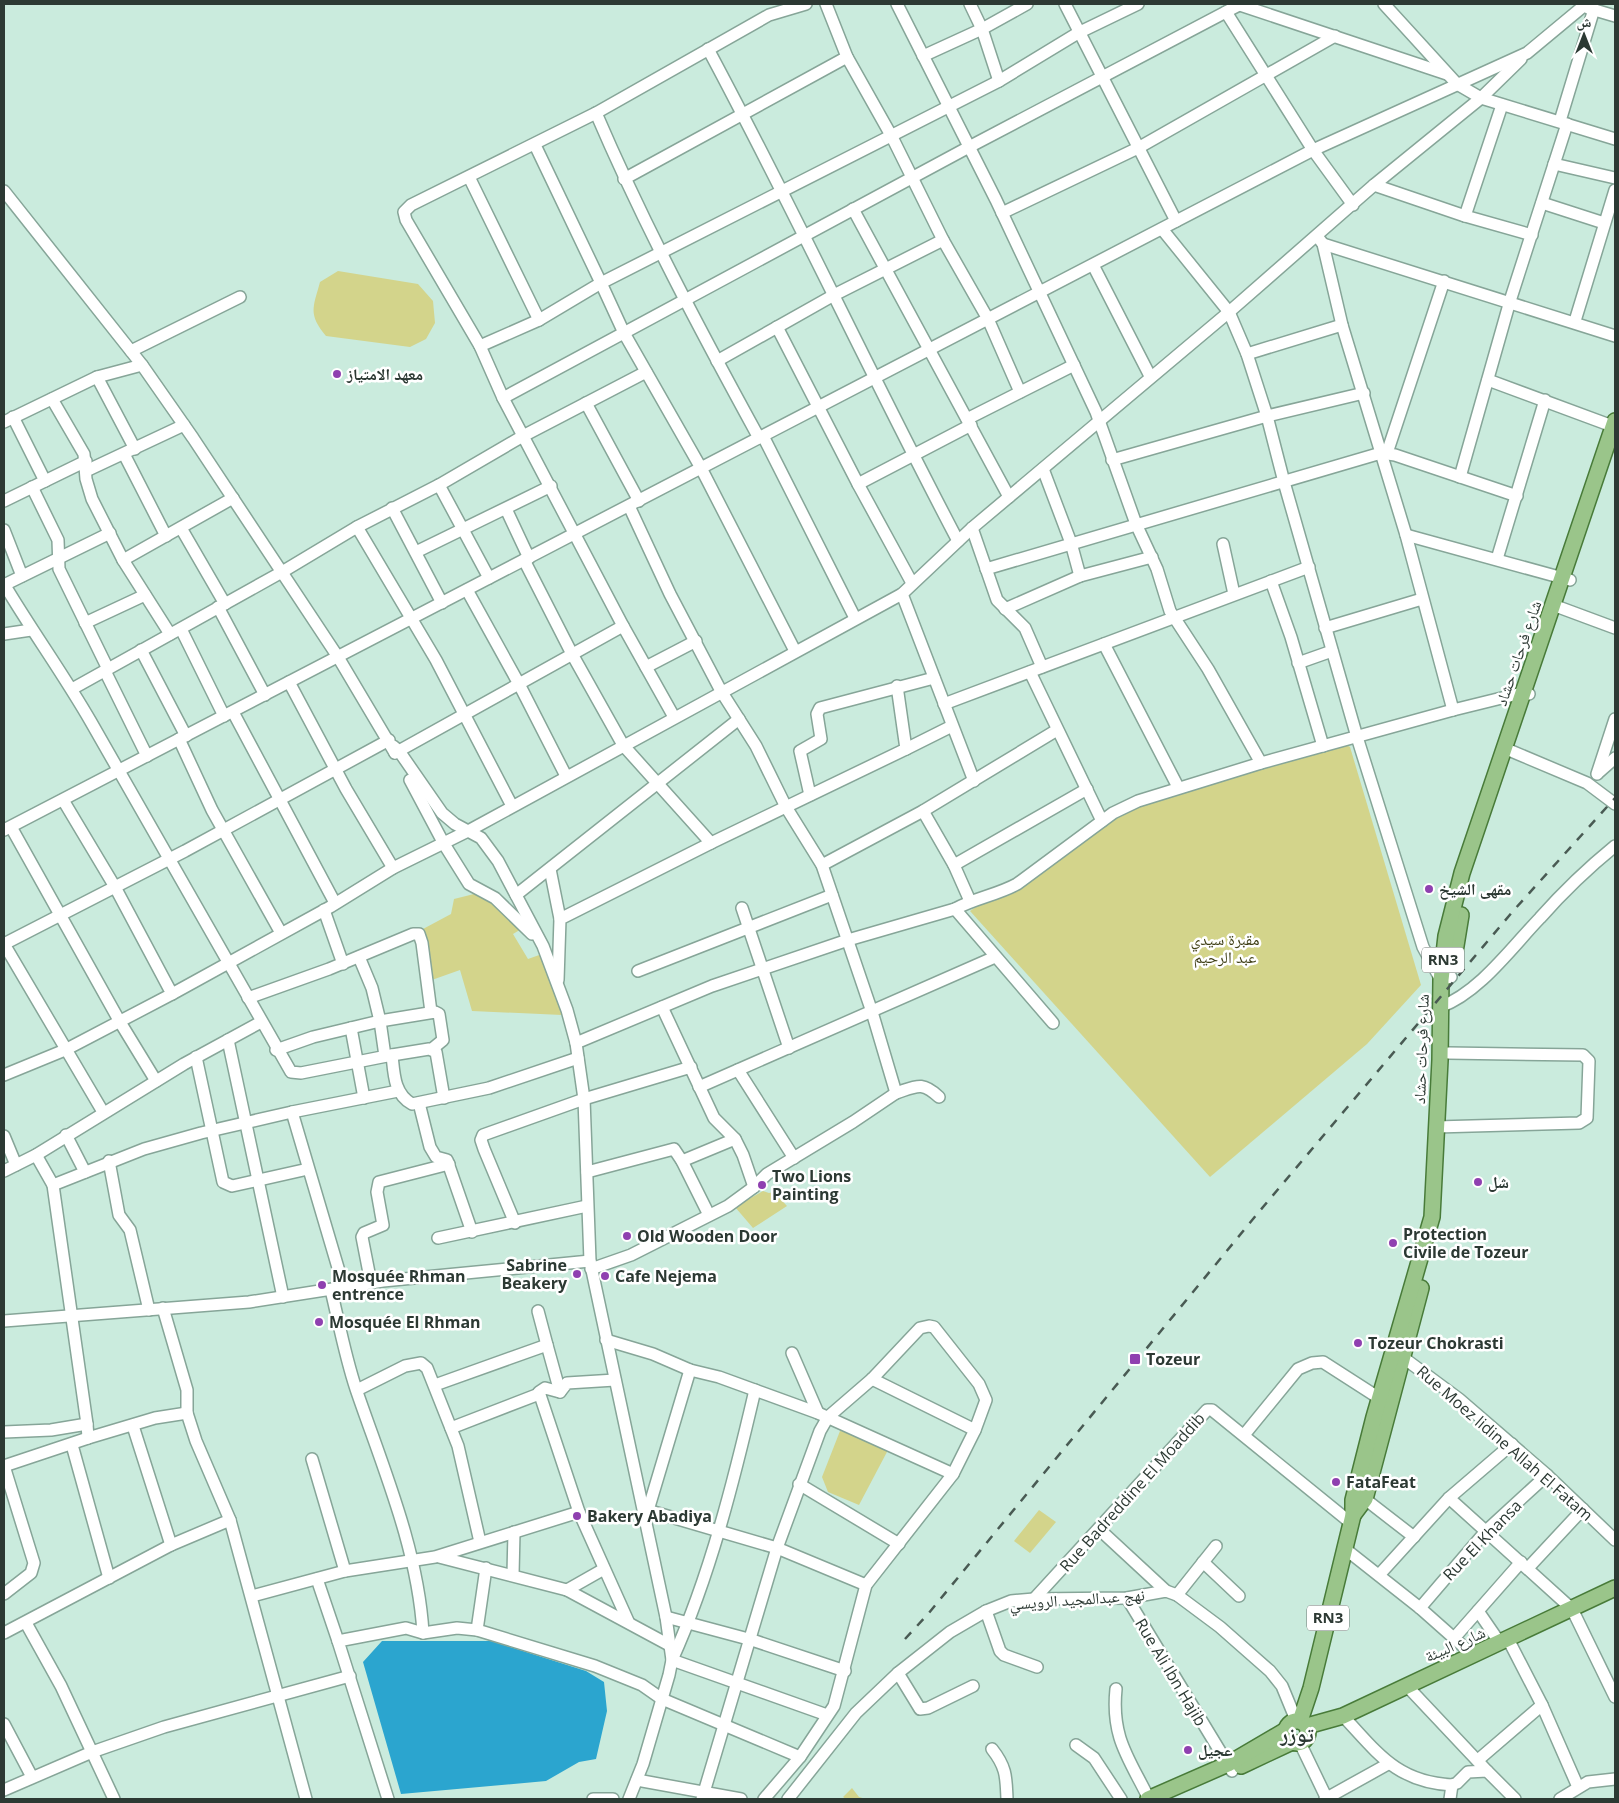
<svg xmlns="http://www.w3.org/2000/svg" width="1619" height="1803" font-family="'Open Sans','Noto Naskh Arabic',sans-serif">
<style>
.green{fill:#d3d48b}
.water{fill:#2ba5cf}
.lines{fill:none;stroke-linecap:round;stroke-linejoin:round}
.minor-casing{stroke:#86a598;stroke-width:14}
.major-casing{stroke:#487b39;stroke-width:18}
.minor{stroke:#fff;stroke-width:11}
.major{stroke:#9ac58a;stroke-width:15}
.rail{stroke:#495a53;stroke-width:2.5;stroke-dasharray:9 9;stroke-linecap:butt}
.poi-dot{fill:#8f40b0;stroke:#fff;stroke-width:2}
.labels{text-anchor:middle;stroke-width:5;stroke-linejoin:round;paint-order:stroke}
.shield{fill:#fff;stroke:#6b7470;stroke-width:1}
.shield-label{font-size:15px;font-weight:bold;fill:#2c3933}
.poi-label{font-size:16px;font-weight:bold;fill:#2c3933;stroke:#fff;text-anchor:start}
.street-label{font-size:16px;fill:#2c3933;stroke:#fff}
.park-label{font-size:16px;fill:#3f3f16;stroke:#fff}
.district-label{font-size:21px;font-weight:bold;fill:#2c3933;stroke:#fff}
</style>
<rect width="100%" height="100%" fill="#caebdd"/>
<g class="green">
<path d="M338 271 418 284 433 301 435 323 426 339 410 347 326 336C308 314 313 308 320 282Z"/>
<path d="M1342 742 1350 747 1421 985 1367 1044 1210 1177 970 911 1125 806Z"/>
<path d="M486 891 523 928 513 934 528 959 542 954 562 1015 472 1011 460 970 429 981 423 929 451 914 454 899Z"/>
<path d="M763 1191 769 1193 774 1192 787 1206 753 1228 735 1207Z"/>
<path d="M840 1431 856 1433 888 1450 859 1505 828 1492 822 1477Z"/>
<path d="M1039 1510 1056 1522 1030 1553 1014 1541Z"/>
<path d="M852 1788 859 1797 866 1799H846L843 1797Z"/>
</g>
<path class="water" d="M382 1641H491L586 1671 604 1682 607 1711 596 1759 579 1762 546 1781 401 1794 363 1662Z"/>
<g class="lines">
<g class="minor-casing">
<g id="minor">
<path d="M826 4 847 57 892 137 943 240 988 319 1020 392"/>
<path d="M897 4 996 200 1096 412 1136 524 1157 569 1170 611 1208 669 1261 763"/>
<path d="M970 4 982 29 999 81"/>
<path d="M1065 4 1176 221"/>
<path d="M1237 4 1447 74"/>
<path d="M1384 4 1457 84 1481 98 1615 139"/>
<path d="M1588 8 1615 16"/>
<path d="M1226 12 1313 150 1353 205"/>
<path d="M708 49C795 211 872 378 958 541"/>
<path d="M923 56 982 29 1027 4"/>
<path d="M596 113C644 225 701 332 759 438"/>
<path d="M1560 121 1594 9"/>
<path d="M1554 164 1615 178"/>
<path d="M469 177 539 320"/>
<path d="M624 179 847 57"/>
<path d="M1374 185 1465 216 1532 235"/>
<path d="M4 191 142 365 193 438 338 657 395 753"/>
<path d="M1542 203 1604 223"/>
<path d="M853 209 1009 497"/>
<path d="M1002 213 1138 148 1335 36"/>
<path d="M1465 216 1502 105"/>
<path d="M1162 229 1229 312 1247 354 1267 416 1284 482 1357 737 1423 947 1441 980 1451 977"/>
<path d="M1317 236 1323 244 1342 325 1406 535 1453 710"/>
<path d="M1323 244 1615 336"/>
<path d="M1093 265 1150 376"/>
<path d="M1575 321 1615 190"/>
<path d="M777 327 858 484 912 583"/>
<path d="M480 346 539 320 601 283 535 145"/>
<path d="M131 351 240 297"/>
<path d="M1247 354 1342 325"/>
<path d="M717 361 834 295 943 240"/>
<path d="M97 377 135 449"/>
<path d="M1488 380 1615 427"/>
<path d="M503 398 969 147 1241 4"/>
<path d="M52 399 84 454 86 479 92 499 123 560 170 634"/>
<path d="M586 403 639 501"/>
<path d="M13 417 45 481"/>
<path d="M967 419 1074 365"/>
<path d="M4 422 97 377 142 365"/>
<path d="M763 436 855 618"/>
<path d="M1387 453 1444 281"/>
<path d="M124 454 166 536"/>
<path d="M1112 460 1267 416 1364 393"/>
<path d="M1043 469 1071 543 1080 576"/>
<path d="M86 471 184 425"/>
<path d="M1460 477 1510 301 1567 124"/>
<path d="M858 484 971 425"/>
<path d="M439 485 489 578"/>
<path d="M32 487 58 540 59 569 108 669"/>
<path d="M4 501 86 461"/>
<path d="M629 506 670 594 721 691 756 746 786 807 822 865 872 1012 896 1093C917 1086 922 1081 939 1097"/>
<path d="M392 508 442 603"/>
<path d="M506 509 529 558"/>
<path d="M357 527 436 660 512 806"/>
<path d="M181 528 225 604"/>
<path d="M972 528 997 600 1025 628 1042 667"/>
<path d="M4 530 22 576"/>
<path d="M1406 535 1570 580"/>
<path d="M1223 544 1234 594"/>
<path d="M416 552 551 486"/>
<path d="M1497 559 1545 400"/>
<path d="M123 560 233 498"/>
<path d="M524 560 572 654 623 745 711 843 906 749 897 686"/>
<path d="M986 569 1381 453 1395 455 1517 496"/>
<path d="M1271 581 1291 637 1323 746"/>
<path d="M4 584C32 631 64 675 91 722L291 1072 301 1073 392 1055C394 1074 394 1094 412 1104L489 1088 578 1058"/>
<path d="M4 585 110 533"/>
<path d="M467 590 519 684 566 776"/>
<path d="M902 594 974 781"/>
<path d="M1553 605 1615 628"/>
<path d="M218 607 265 695"/>
<path d="M1005 609 1080 576 1152 557"/>
<path d="M85 623 145 595"/>
<path d="M1325 628 1422 599"/>
<path d="M181 629 224 716"/>
<path d="M4 634 31 630"/>
<path d="M1104 644 1178 787"/>
<path d="M141 650 186 736"/>
<path d="M795 651 701 468 624 333 601 283 999 81 1078 33 1138 4"/>
<path d="M1298 663 1332 651"/>
<path d="M646 667 696 641"/>
<path d="M105 671 147 756"/>
<path d="M1030 672 1102 821"/>
<path d="M289 682 346 789 393 868"/>
<path d="M72 689 282 572 357 527 439 485 523 436 646 372"/>
<path d="M944 704 1309 567"/>
<path d="M233 712 335 903"/>
<path d="M674 717 623 626 503 398 480 346 406 220 404 212 411 205 596 113 769 15 806 4"/>
<path d="M179 739 212 810 281 933"/>
<path d="M393 746 399 751 442 813 455 824 481 838 498 861 543 946 567 1010 576 1043 584 1099 590 1261 666 1617 672 1660 669 1675 643 1764 629 1799"/>
<path d="M1504 748 1587 783 1615 804"/>
<path d="M906 749 952 726"/>
<path d="M395 753 623 626"/>
<path d="M1598 773 1615 758"/>
<path d="M1597 774 1615 719"/>
<path d="M410 780 444 844 469 884 495 898 532 934"/>
<path d="M810 795 800 751 821 739 817 714 820 708 934 678"/>
<path d="M923 811 954 865 970 901"/>
<path d="M11 827 120 1022 156 1081"/>
<path d="M4 830 1313 150 1527 53 1586 4"/>
<path d="M822 865 923 811 1057 730"/>
<path d="M954 865 1087 789"/>
<path d="M550 869 560 919"/>
<path d="M516 895 739 719"/>
<path d="M742 908 789 1048"/>
<path d="M955 909 1053 1023"/>
<path d="M324 910 343 964"/>
<path d="M4 944 185 851 389 740"/>
<path d="M4 944 103 1112"/>
<path d="M638 971 832 895"/>
<path d="M558 980 560 919 711 843"/>
<path d="M172 994 330 907 393 868 470 830 902 594 972 528 1229 312 1374 185 1481 98 1521 59"/>
<path d="M248 998 329 969 413 934H419L422 943 431 1012"/>
<path d="M662 1007 714 1118 735 1139 743 1155 754 1187"/>
<path d="M1440 1007C1479 993 1512 947 1540 918 1563 892 1588 868 1615 846"/>
<path d="M351 1028 364 1098"/>
<path d="M228 1040 283 1297"/>
<path d="M576 1043 712 986 848 940 955 909C975 898 997 895 1017 884L1113 813 1138 801 1261 763 1453 710 1522 693 1529 694"/>
<path d="M276 1050 313 1037 380 1021 372 988 359 957"/>
<path d="M392 1055 429 1049 436 1052 444 1098"/>
<path d="M385 1056 380 1021 435 1012 439 1014 443 1040 432 1049"/>
<path d="M196 1057 223 1182 232 1186 308 1169"/>
<path d="M738 1070 794 1158"/>
<path d="M4 1075 65 1050 172 994 115 887 63 800"/>
<path d="M699 1087 995 957"/>
<path d="M419 1103 430 1147 436 1157 447 1160 472 1232"/>
<path d="M292 1112 398 1091"/>
<path d="M1436 1127 1579 1123 1587 1118 1589 1061 1583 1055 1448 1053"/>
<path d="M66 1135 85 1172"/>
<path d="M4 1136 16 1165"/>
<path d="M36 1155 53 1185 87 1424"/>
<path d="M109 1161 119 1215 130 1230 149 1310"/>
<path d="M682 1161 735 1139"/>
<path d="M4 1171 36 1155 184 1064 261 1022"/>
<path d="M587 1172 674 1149 682 1161 709 1215"/>
<path d="M53 1185 144 1149 201 1133 292 1112 344 1288"/>
<path d="M515 1223 484 1149 481 1140 483 1135 584 1099 691 1067"/>
<path d="M438 1238 587 1206"/>
<path d="M591 1269 631 1255 728 1206 754 1187 767 1174 853 1122 896 1093"/>
<path d="M371 1283 362 1237 364 1233 383 1225 377 1192 379 1182 449 1164"/>
<path d="M331 1290C339 1323 345 1356 356 1389 383 1468 418 1549 423 1633"/>
<path d="M163 1308 187 1390V1413"/>
<path d="M538 1311 547 1345"/>
<path d="M4 1321 249 1302 383 1281 590 1261"/>
<path d="M606 1340 653 1354 690 1370 719 1377 818 1413 953 1474"/>
<path d="M792 1353 818 1413"/>
<path d="M1397 1353 1459 1399 1547 1475 1615 1540"/>
<path d="M872 1379 975 1430"/>
<path d="M435 1385 547 1345 560 1392"/>
<path d="M357 1390 405 1366 421 1363 427 1368 458 1446 480 1542"/>
<path d="M755 1390C734 1480 710 1576 672 1660L827 1715"/>
<path d="M133 1426 171 1545"/>
<path d="M451 1428 539 1394"/>
<path d="M4 1432 51 1430 87 1424 88 1438 155 1418 187 1413 196 1441 230 1520"/>
<path d="M1244 1435 1298 1369 1312 1363 1323 1362 1379 1398"/>
<path d="M72 1445 109 1578"/>
<path d="M312 1459 345 1571"/>
<path d="M4 1466 88 1438"/>
<path d="M799 1484 899 1544"/>
<path d="M1449 1498 1572 1609 1615 1697"/>
<path d="M1365 1499 1414 1537"/>
<path d="M647 1510 777 1548 866 1585"/>
<path d="M579 1512 628 1621"/>
<path d="M646 1517 690 1370"/>
<path d="M1099 1529 1166 1591"/>
<path d="M1344 1548 1420 1608 1473 1655"/>
<path d="M439 1557 567 1590 671 1646"/>
<path d="M1203 1562 1239 1596"/>
<path d="M1528 1568 1583 1509"/>
<path d="M513 1574 514 1532"/>
<path d="M1379 1575 1449 1498 1512 1444"/>
<path d="M317 1579 338 1641"/>
<path d="M567 1590 604 1569"/>
<path d="M4 1594 31 1573 34 1563 4 1466"/>
<path d="M1177 1595 1216 1546"/>
<path d="M252 1596 345 1571 435 1557 579 1512 539 1392 545 1388 560 1392 567 1383 615 1380"/>
<path d="M1127 1598 1232 1771"/>
<path d="M1034 1599 1207 1410H1212L1351 1523"/>
<path d="M1420 1608 1486 1531 1547 1475"/>
<path d="M986 1611 1000 1651 1004 1655 1037 1667"/>
<path d="M1478 1611 1500 1643"/>
<path d="M666 1617 752 1640 845 1671"/>
<path d="M26 1623 61 1686 114 1799"/>
<path d="M477 1630 486 1568"/>
<path d="M4 1633 171 1545 230 1520 306 1799"/>
<path d="M1455 1637 1521 1562"/>
<path d="M1508 1639 1542 1705 1578 1787"/>
<path d="M898 1673 920 1709 928 1708 973 1686"/>
<path d="M1406 1685 1487 1771"/>
<path d="M1116 1689C1111 1738 1129 1758 1149 1799"/>
<path d="M1343 1716C1377 1752 1396 1782 1452 1785L1457 1783 1468 1772 1487 1771 1515 1799"/>
<path d="M4 1724 32 1777"/>
<path d="M1300 1743 1327 1799"/>
<path d="M1076 1745 1094 1758 1121 1799"/>
<path d="M992 1749C1007 1768 1006 1778 1007 1799"/>
<path d="M1478 1760 1542 1705"/>
<path d="M637 1780 741 1799"/>
<path d="M4 1790 92 1752 164 1727 350 1676"/>
<path d="M388 1799 338 1641 406 1628 423 1633 457 1628 477 1630 595 1666 642 1685 662 1699 800 1757"/>
<path d="M593 1799H613"/>
<path d="M702 1799 777 1548 820 1431 828 1417 872 1379 920 1328 929 1326 934 1327 979 1384 986 1400 975 1430 953 1474 866 1585 834 1706 800 1757 764 1799"/>
<path d="M788 1799 856 1713 898 1673 950 1632 986 1611 1011 1601 1034 1599 1127 1598 1166 1591 1177 1595 1220 1627 1270 1671 1282 1686 1296 1720"/>
<path d="M1325 1799 1388 1764"/>
<path d="M1450 1799 1452 1785"/>
<path d="M1560 1799 1588 1782 1615 1779"/>
</g>
</g>
<g class="major-casing">
<g id="major">
<path d="M1453 964 1461 915"/>
<path d="M1353 1515 1365 1499 1421 1288"/>
<circle cx="1297" cy="1732" r="11"/>
<path d="M1300 1721 1311 1688 1353 1515V1500L1374 1417 1432 1217 1440 1060 1441 980 1446 936 1462 873 1615 421"/>
<path d="M1307 1726 1343 1716 1615 1588"/>
<path d="M1241 1766 1292 1742"/>
<path d="M1148 1799 1228 1764 1286 1730"/>
</g>
</g>
<use href="#minor" class="minor"/>
<use href="#major" class="major"/>
<path class="rail" d="M905 1639 928 1614 1258 1213 1514 910 1615 798"/>
</g>
<g class="poi-dot">
<circle cx="337" cy="374" r="5"/>
<circle cx="1429" cy="889" r="5"/>
<circle cx="1478" cy="1182" r="5"/>
<circle cx="762" cy="1185" r="5"/>
<circle cx="627" cy="1236" r="5"/>
<circle cx="1393" cy="1243" r="5"/>
<circle cx="577" cy="1274" r="5"/>
<circle cx="605" cy="1276" r="5"/>
<circle cx="322" cy="1285" r="5"/>
<circle cx="319" cy="1322" r="5"/>
<circle cx="1358" cy="1343" r="5"/>
<rect x="1129" y="1353" width="12" height="12" rx="2.5"/>
<circle cx="1336" cy="1482" r="5"/>
<circle cx="577" cy="1516" r="5"/>
<circle cx="1188" cy="1750" r="5"/>
</g>
<g class="labels">
<g class="shield">
<rect x="1422" y="947.5" width="42" height="25" rx="4"/>
<rect x="1307" y="1605.5" width="42" height="25" rx="4"/>
</g>
<g class="shield-label">
<text x="1443" y="965">RN3</text>
<text x="1328" y="1623">RN3</text>
</g>
<g class="poi-label">
<text x="347" y="380">معهد الامتياز</text>
<text x="1439" y="895">مقهى الشيخ</text>
<text x="772" y="1182">Two Lions<tspan x="772" dy="18">Painting</tspan></text>
<text x="1488" y="1188">شل</text>
<text x="1403" y="1240">Protection<tspan x="1403" dy="18">Civile de Tozeur</tspan></text>
<text x="637" y="1242">Old Wooden Door</text>
<text x="567" y="1271" text-anchor="end">Sabrine<tspan x="567" dy="18">Beakery</tspan></text>
<text x="332" y="1282">Mosquée Rhman<tspan x="332" dy="18">entrence</tspan></text>
<text x="615" y="1282">Cafe Nejema</text>
<text x="329" y="1328">Mosquée El Rhman</text>
<text x="1368" y="1349">Tozeur Chokrasti</text>
<text x="1146" y="1365">Tozeur</text>
<text x="1346" y="1488">FataFeat</text>
<text x="587" y="1522">Bakery Abadiya</text>
<text x="1198" y="1756">عجيل</text>
</g>
<g class="street-label">
<text transform="translate(1518 653) rotate(-71)" y="6">شارع فرحات حشاد</text>
<text transform="translate(1421 1049) rotate(-88)" y="6">شارع فرحات حشاد</text>
<text transform="translate(1505 1443) rotate(41)" y="6">Rue Moez lidine Allah El Fatam</text>
<text transform="translate(1132 1492) rotate(-48)" y="6">Rue Badreddine El Moaddib</text>
<text transform="translate(1482 1540) rotate(-46)" y="6">Rue El Khansa</text>
<text transform="translate(1077 1599) rotate(-4)" y="6">نهج عبدالمجيد الرويسي</text>
<text transform="translate(1455 1644) rotate(-24)" y="6">شارع البيئة</text>
<text transform="translate(1171 1672) rotate(59)" y="6">Rue Ali Ibn Hajib</text>
</g>
<g class="park-label">
<text x="1225" y="945">مقبرة سيدي<tspan x="1225" dy="18">عبد الرحيم</tspan></text>
</g>
<g class="district-label">
<text x="1297" y="1742">توزر</text>
</g>
</g>
<rect width="1619" height="1803" fill="none" stroke="#2c3933" stroke-width="10"/>
<g transform="translate(1584 35)" stroke="#ffffff" stroke-width="4" paint-order="stroke">
<path d="M0-4L9 19L0 12L-9 19Z" fill="#2c3933"/>
<text y="-8" font-size="14" font-weight="bold" text-anchor="middle" fill="#2c3933">ش</text>
</g>
</svg>
